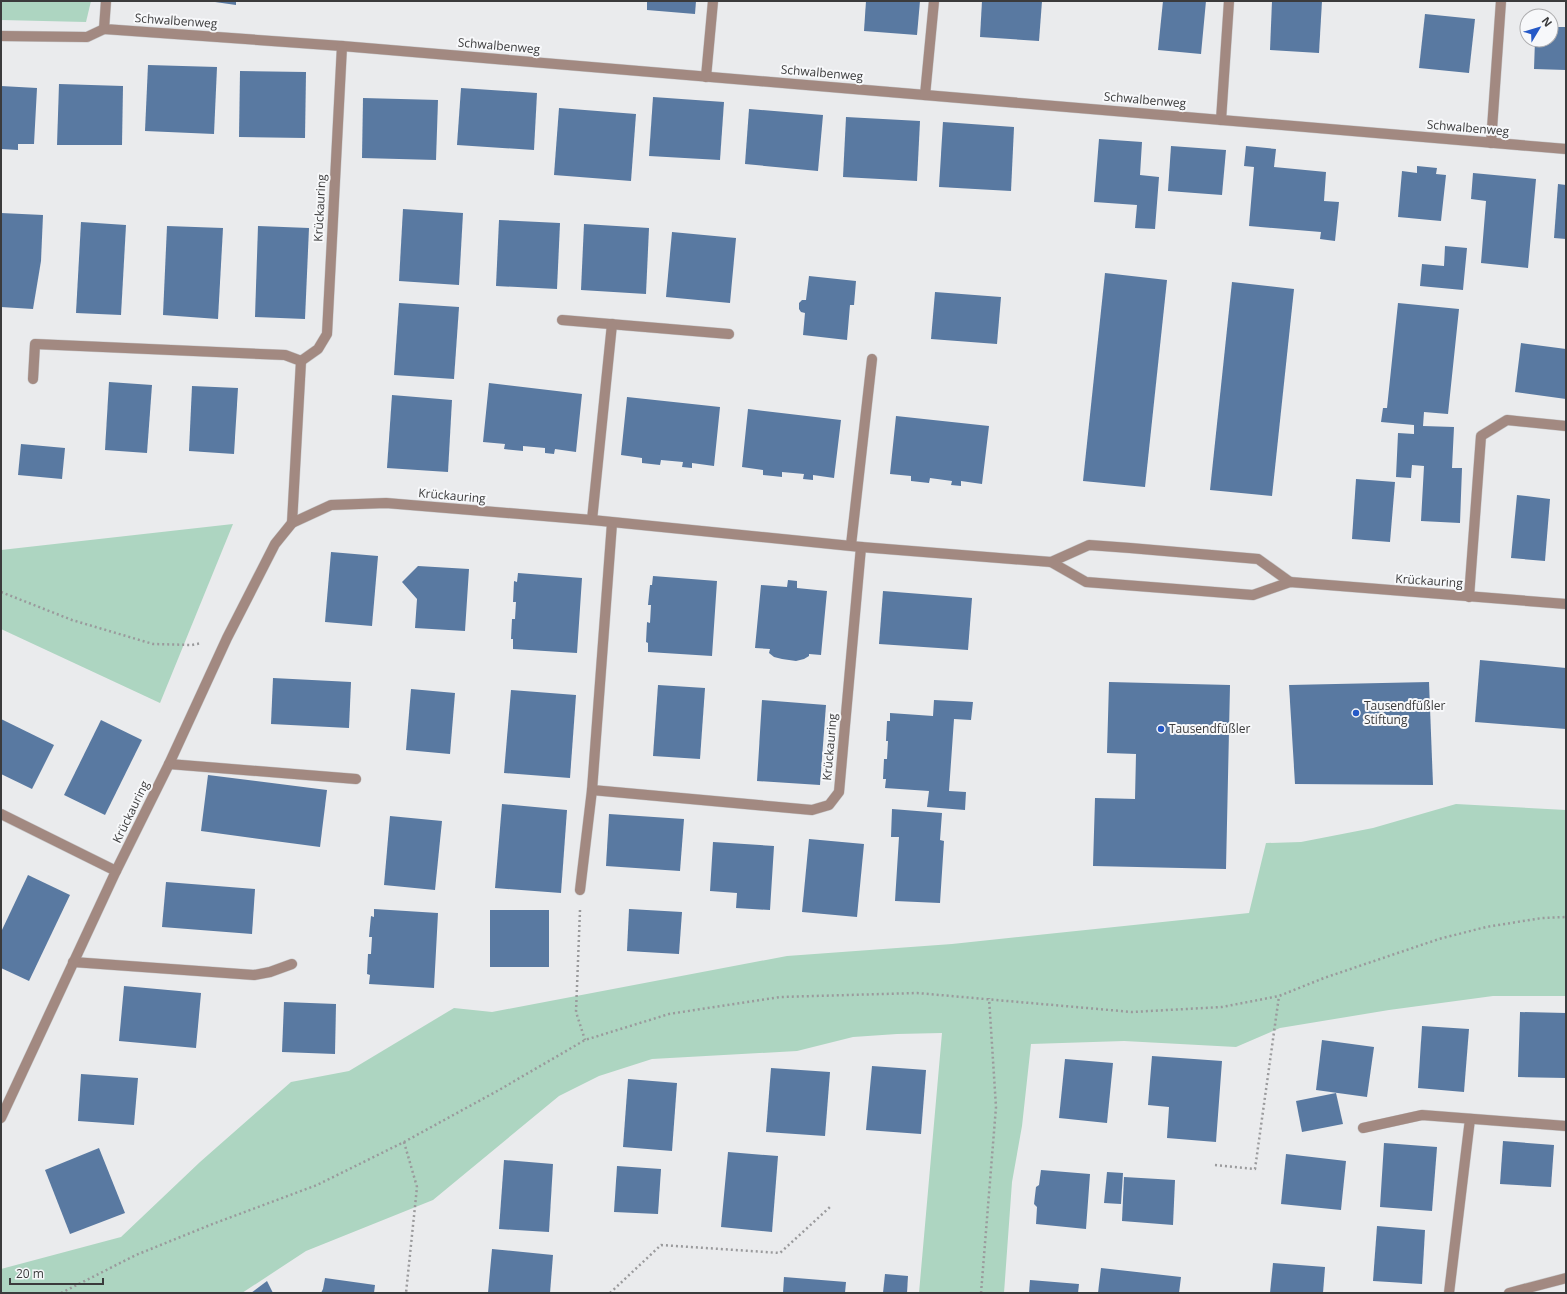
<svg xmlns="http://www.w3.org/2000/svg" width="1567" height="1294" font-family="'Open Sans',sans-serif">
<style>
.green{fill:#add5c1}
.building{fill:#5979a1}
.lines{fill:none;stroke-linecap:round;stroke-linejoin:round}
.minor-casing{stroke:#c7c8ca;stroke-width:11}
.path{stroke:#9a9a9c;stroke-width:2.5;stroke-dasharray:2 3;stroke-linecap:butt}
.minor{stroke:#a28981;stroke-width:10}
.poi-dot{fill:#2559c7;stroke:#f7f8fa;stroke-width:1.5}
.labels{text-anchor:middle;stroke-width:4;stroke-linejoin:round;paint-order:stroke}
.street-label{font-size:12px;fill:#3b3b3c;stroke:#f7f8fa}
.poi-label{font-size:12px;fill:#3b3b3c;stroke:#f7f8fa;text-anchor:start}
</style>
<rect width="100%" height="100%" fill="#eaebed"/>
<g class="green">
<path d="M1 1H91L86 22 1 20Z"/>
<path d="M233 524 160 703 1 629V550Z"/>
<path d="M1456 804 1566 810V996H1493L1389 1010 1280 1028 1236 1047 1124 1041 1031 1044 1022 1126 1012 1182 1004 1293H919L942 1033 897 1034 853 1037 797 1051 652 1059 599 1076 559 1096 433 1200 306 1251 242 1293H1V1269L121 1237 200 1162 291 1082 349 1071 454 1008 492 1012 787 956 952 944 1249 913 1266 843 1301 842 1373 828Z"/>
</g>
<g class="building">
<path d="M208 1H236V5Z"/>
<path d="M647 1H696L695 14 647 10Z"/>
<path d="M866 1H920L917 35 864 31Z"/>
<path d="M982 1H1042L1039 41 980 37Z"/>
<path d="M1163 1H1206L1201 54 1158 50Z"/>
<path d="M1272 1H1322L1319 53 1270 50Z"/>
<path d="M1425 14 1475 19 1469 73 1419 68Z"/>
<path d="M1551 27H1566V70L1534 69 1535 40H1551Z"/>
<path d="M148 65 217 67 214 134 145 131Z"/>
<path d="M240 71 306 72 305 138 239 137Z"/>
<path d="M59 84 123 86 122 145H57Z"/>
<path d="M1 86 37 88 34 144H18V150L1 149Z"/>
<path d="M461 88 537 93 534 150 457 145Z"/>
<path d="M653 97 724 102 720 160 649 156Z"/>
<path d="M363 98 438 100 436 160 362 158Z"/>
<path d="M559 108 636 114 631 181 554 175Z"/>
<path d="M749 109 823 115 818 171 745 164Z"/>
<path d="M846 117 920 121 917 181 843 177Z"/>
<path d="M943 122 1014 127 1011 191 939 187Z"/>
<path d="M1099 139 1142 142 1140 175 1159 177 1155 229 1135 228 1137 205 1094 202Z"/>
<path d="M1171 146 1226 150 1222 195 1168 191Z"/>
<path d="M1246 146 1276 149 1274 167 1326 172 1324 201 1339 202 1335 241 1320 239 1321 232 1249 226 1254 167 1244 166Z"/>
<path d="M1417 166 1437 168 1436 174 1446 175 1441 221 1398 217 1402 171 1417 173Z"/>
<path d="M1473 173 1536 179 1528 268 1481 263 1486 201 1471 199Z"/>
<path d="M1558 184 1566 185V239L1554 238Z"/>
<path d="M403 209 463 213 459 285 399 281Z"/>
<path d="M1 213 43 215 41 261 33 309 1 307Z"/>
<path d="M499 220 560 223 557 289 496 286Z"/>
<path d="M81 222 126 225 121 315 76 313Z"/>
<path d="M584 224 649 228 646 294 581 290Z"/>
<path d="M167 226 223 228 218 319 163 315Z"/>
<path d="M258 226 309 228 305 319 255 317Z"/>
<path d="M672 232 736 238 730 303 666 297Z"/>
<path d="M1445 246 1467 248 1463 290 1420 286 1422 264 1444 266Z"/>
<path d="M1105 273 1167 280 1145 487 1083 481Z"/>
<path d="M809 276 856 281 854 305H850L847 340 803 335 805 313 801 312 799 309V303L802 300H806Z"/>
<path d="M1232 282 1294 289 1272 496 1210 490Z"/>
<path d="M935 292 1001 297 997 344 931 339Z"/>
<path d="M399 303 459 307 454 379 394 375Z"/>
<path d="M1398 303 1459 309 1448 414 1424 412 1423 426 1454 427 1452 468H1462L1460 523 1421 521 1424 466 1412 465 1411 478 1396 477 1398 433 1414 434V425L1381 422 1383 408H1387Z"/>
<path d="M1521 343 1566 349V399L1515 392Z"/>
<path d="M109 382 152 385 147 453 105 450Z"/>
<path d="M489 383 582 394 576 452 555 449 554 454 545 453V448L523 446V451L504 449 505 444 483 442Z"/>
<path d="M192 386 238 388 234 454 189 451Z"/>
<path d="M392 395 452 400 448 472 387 468Z"/>
<path d="M627 397 720 407 714 466 692 463V468L682 467 683 462 661 460 660 465 642 463V458L621 455Z"/>
<path d="M748 409 841 420 834 478 813 475V480L803 479 804 474 782 472V477L773 476 763 475V470L742 467Z"/>
<path d="M896 416 989 426 982 484 961 481V486L951 485 952 481 930 478 929 483 911 481V476L890 474Z"/>
<path d="M21 444 65 448 62 479 18 475Z"/>
<path d="M1356 479 1395 482 1390 542 1352 539Z"/>
<path d="M1517 495 1550 499 1545 561 1511 558Z"/>
<path d="M331 552 378 556 372 626 325 622Z"/>
<path d="M418 566 469 569 465 631 415 628 417 599 402 582Z"/>
<path d="M518 573 582 578 577 653 513 649V639H511L512 619H515L516 602H513L514 581 517 582Z"/>
<path d="M653 576 717 581 712 656 648 652V643L646 642 647 622 650 623 651 605H648L650 585H652Z"/>
<path d="M788 580 797 581V588L827 591 821 655 809 654V656L804 659 796 661 782 659 774 657 769 653 770 649 755 648 761 585 787 587Z"/>
<path d="M883 591 972 598 968 650 879 644Z"/>
<path d="M1480 660 1566 668V729L1475 722Z"/>
<path d="M273 678 351 682 349 728 271 724Z"/>
<path d="M1109 682 1230 685 1226 869 1093 866 1095 798 1135 799 1136 754 1107 753Z"/>
<path d="M1429 682 1433 785 1295 784 1289 685Z"/>
<path d="M658 685 705 688 700 759 653 756Z"/>
<path d="M411 689 455 693 450 754 406 750Z"/>
<path d="M511 690 576 695 570 778 504 773Z"/>
<path d="M762 700 826 705 820 785 757 781Z"/>
<path d="M934 700 973 702 971 720 954 719 949 791 966 792 965 810 927 807 929 791 885 788 886 779H883L884 759H887L888 741H886L887 721H890V713L933 716Z"/>
<path d="M1 719 54 745 32 789 1 774Z"/>
<path d="M101 720 142 740 105 815 64 795Z"/>
<path d="M208 775 327 790 320 847 201 831Z"/>
<path d="M502 804 567 810 561 893 495 888Z"/>
<path d="M892 809 942 813 940 840 944 841 940 903 895 901 899 837H891Z"/>
<path d="M609 814 684 819 680 871 606 866Z"/>
<path d="M390 816 442 821 435 890 384 885Z"/>
<path d="M809 839 864 844 857 917 802 912Z"/>
<path d="M713 842 774 846 770 910 736 908 737 893 710 891Z"/>
<path d="M28 875 70 895 29 981 1 968V932Z"/>
<path d="M166 882 255 889 252 934 162 927Z"/>
<path d="M374 909 438 913 434 988 369 984 370 975 367 974 368 954H371L372 937H369L371 916 374 917Z"/>
<path d="M629 909 682 912 679 954 627 951Z"/>
<rect x="490" y="910" width="59" height="57"/>
<path d="M124 986 201 993 196 1048 119 1041Z"/>
<path d="M284 1002 336 1004 335 1054 282 1052Z"/>
<path d="M1520 1012 1566 1013V1078L1518 1077Z"/>
<path d="M1422 1026 1469 1029 1464 1092 1418 1088Z"/>
<path d="M1322 1040 1374 1047 1367 1097 1316 1090Z"/>
<path d="M1152 1056 1222 1061 1216 1142 1167 1138 1169 1107 1148 1105Z"/>
<path d="M1065 1059 1113 1063 1107 1123 1059 1118Z"/>
<path d="M872 1066 926 1070 921 1134 866 1130Z"/>
<path d="M771 1068 830 1072 825 1136 766 1132Z"/>
<path d="M81 1074 138 1078 134 1125 78 1121Z"/>
<path d="M628 1079 677 1083 672 1151 623 1147Z"/>
<path d="M1336 1093 1343 1124 1302 1132 1296 1101Z"/>
<path d="M1503 1141 1554 1145 1551 1187 1500 1184Z"/>
<path d="M1384 1143 1437 1147 1432 1211 1380 1207Z"/>
<path d="M99 1148 125 1213 70 1234 45 1170Z"/>
<path d="M728 1152 778 1156 772 1232 721 1227Z"/>
<path d="M1286 1154 1346 1161 1341 1210 1281 1204Z"/>
<path d="M504 1160 553 1164 549 1232 499 1229Z"/>
<path d="M617 1166 661 1169 658 1214 614 1212Z"/>
<path d="M1041 1170 1090 1174 1086 1229 1036 1224 1037 1207 1034 1204 1036 1187 1039 1185Z"/>
<path d="M1107 1172 1123 1173 1121 1204 1104 1203Z"/>
<path d="M1124 1177 1175 1180 1173 1225 1122 1221Z"/>
<path d="M1377 1226 1425 1230 1422 1284 1373 1281Z"/>
<path d="M492 1249 553 1255 550 1293H488Z"/>
<path d="M1273 1263 1325 1267 1323 1293H1270Z"/>
<path d="M1101 1268 1181 1277 1179 1293H1098Z"/>
<path d="M885 1274 908 1276 907 1293H883Z"/>
<path d="M784 1277 846 1282 845 1293H783Z"/>
<path d="M325 1278 375 1285 374 1293H321L323 1289Z"/>
<path d="M1030 1280 1079 1284 1078 1293H1029Z"/>
<path d="M267 1281 273 1293H251Z"/>
</g>
<g class="lines">
<g class="minor-casing">
<g id="minor">
<path d="M106 1 104 29 342 46 1566 149"/>
<path d="M1 36 87 37 104 29"/>
<path d="M706 77 713 1"/>
<path d="M925 95 934 1"/>
<path d="M1221 120 1229 1"/>
<path d="M1491 143 1501 1"/>
<path d="M562 320 729 334"/>
<path d="M301 361 318 349 327 334 342 46"/>
<path d="M33 379 35 344 285 355 301 361 292 523"/>
<path d="M592 520 612 324"/>
<path d="M851 545 872 359"/>
<path d="M1051 562 1089 545 1130 548 1258 559 1290 582"/>
<path d="M1469 597 1481 436 1507 420 1566 426"/>
<path d="M169 764 356 779"/>
<path d="M592 790 812 810 829 805 839 792 861 547"/>
<path d="M1 814 116 871"/>
<path d="M580 890 592 790 612 523"/>
<path d="M73 962 254 975 270 972 292 964"/>
<path d="M1 1118 116 871 169 764 227 638 275 544 292 523 331 505 386 503 592 520 861 547 1051 562 1086 582 1253 595 1290 582 1566 604"/>
<path d="M1363 1128 1422 1115 1566 1126"/>
<path d="M1449 1293 1470 1119"/>
<path d="M1509 1293 1566 1278"/>
</g>
</g>
<g class="path">
<path d="M1 592 72 620 153 644 192 645 202 643"/>
<path d="M580 910 576 1012 585 1040"/>
<path d="M404 1142 417 1187 406 1293"/>
<path d="M1215 1165 1255 1169 1279 996"/>
<path d="M61 1293 136 1255 210 1225 317 1185 404 1142 499 1090 585 1040 669 1014 780 997 917 993 1132 1012 1222 1007 1279 996 1324 978 1439 939 1486 927 1542 918 1566 917"/>
<path d="M610 1293 661 1245 780 1253 830 1207"/>
<path d="M981 1293 996 1107 989 998"/>
</g>
<use href="#minor" class="minor"/>
</g>
<g class="poi-dot">
<circle cx="1356" cy="713" r="4"/>
<circle cx="1161" cy="729" r="4"/>
</g>
<g class="labels">
<g class="street-label">
<text transform="translate(176 21) rotate(4)" y="4">Schwalbenweg</text>
<text transform="translate(499 46) rotate(5)" y="4">Schwalbenweg</text>
<text transform="translate(822 73) rotate(5)" y="4">Schwalbenweg</text>
<text transform="translate(1145 100) rotate(5)" y="4">Schwalbenweg</text>
<text transform="translate(1468 128) rotate(5)" y="4">Schwalbenweg</text>
<text transform="translate(320 208) rotate(-87)" y="4">Krückauring</text>
<text transform="translate(452 496) rotate(5)" y="4">Krückauring</text>
<text transform="translate(1429 581) rotate(4)" y="4">Krückauring</text>
<text transform="translate(830 747) rotate(-85)" y="4">Krückauring</text>
<text transform="translate(131 812) rotate(-64)" y="4">Krückauring</text>
</g>
<g class="poi-label">
<text x="1364" y="710">Tausendfüßler<tspan x="1364" dy="14">Stiftung</tspan></text>
<text x="1169" y="733">Tausendfüßler</text>
</g>
</g>
<rect width="1567" height="1294" fill="none" stroke="#3b3b3c" stroke-width="4"/>
<g transform="translate(1539 28) rotate(52)"><circle r="19" fill="#f7f8fa" stroke="#acacae"/>
<path d="M0-3L7 15L0 10L-7 15Z" fill="#2559c7"/>
<text y="-6" font-size="11" font-weight="bold" text-anchor="middle" fill="#3b3b3c">N</text>
</g>
<path d="M10 1278v6h93v-6" fill="none" stroke="#3b3b3c" stroke-width="2"/>
<text x="16" y="1278" font-size="12" fill="#3b3b3c" stroke="#f7f8fa" stroke-width="3" paint-order="stroke">20 m</text>
</svg>
